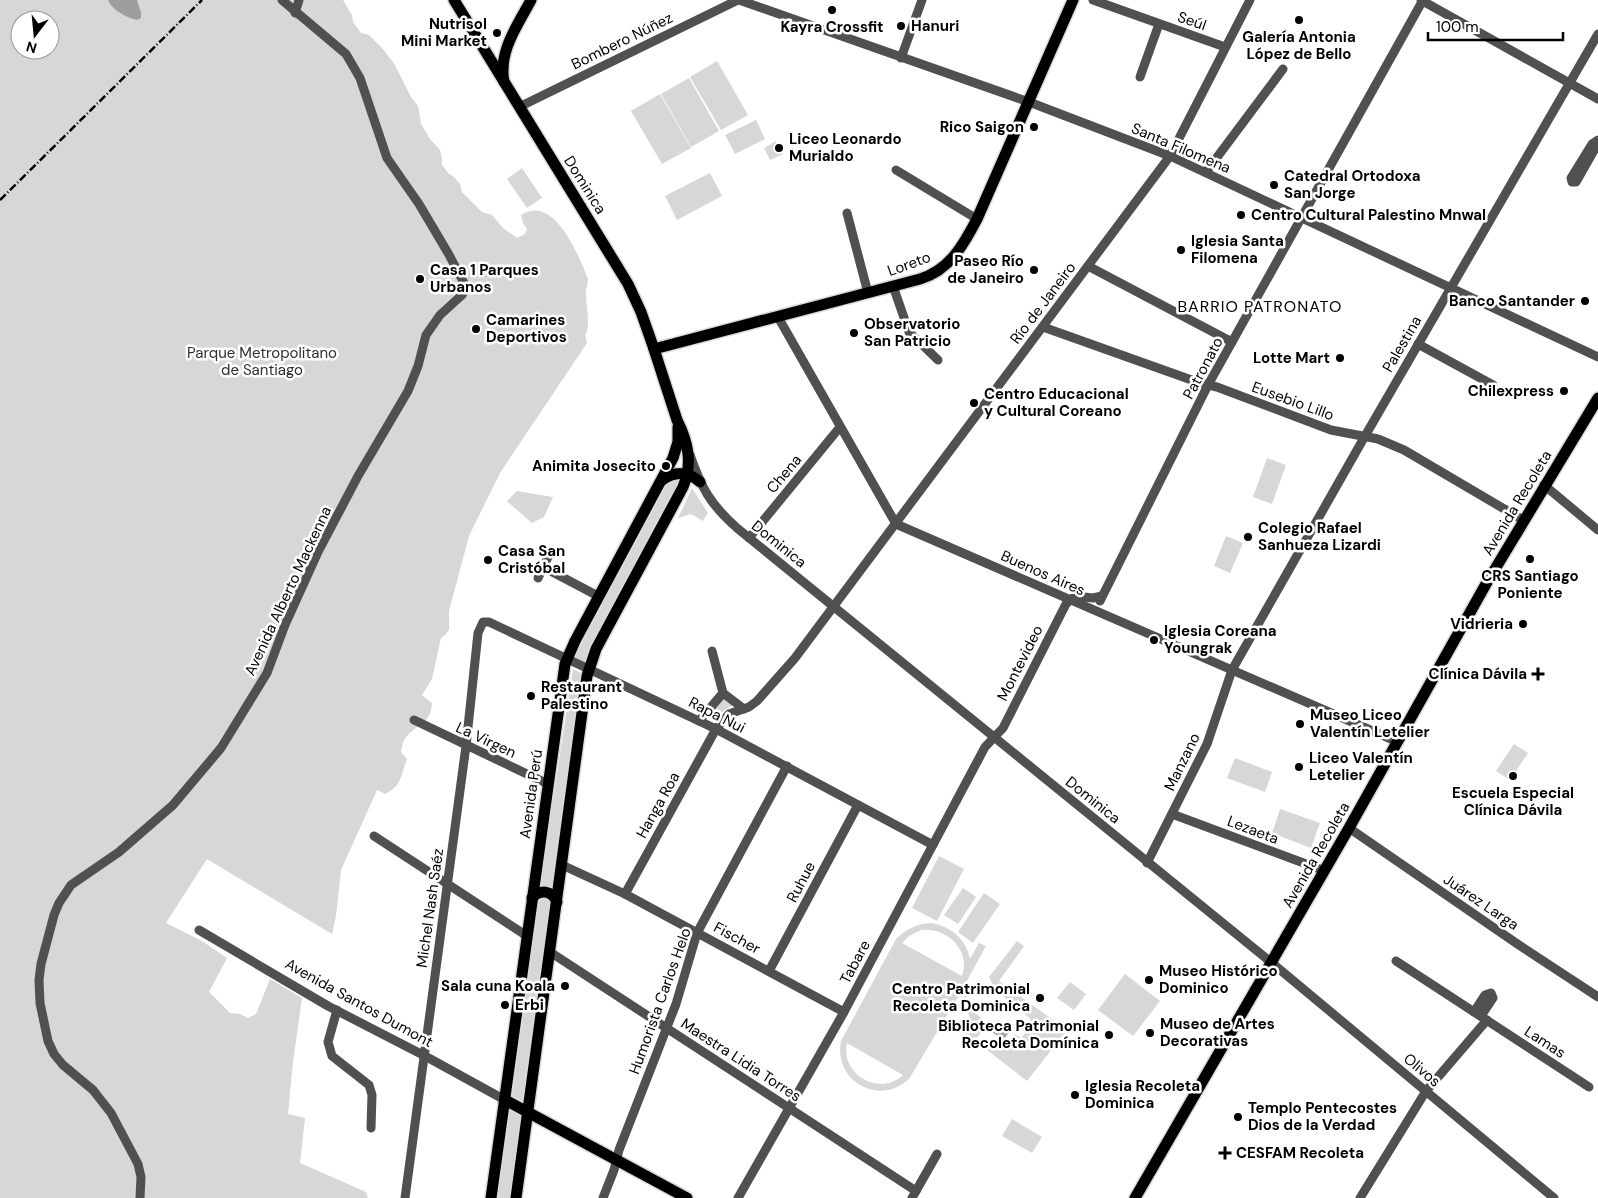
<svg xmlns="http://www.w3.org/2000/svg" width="1598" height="1198" font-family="'DM Sans',sans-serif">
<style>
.green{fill:#d7d7d7;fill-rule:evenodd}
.water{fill:#9e9e9e}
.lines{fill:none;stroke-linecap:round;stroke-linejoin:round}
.major-casing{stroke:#dbdbdb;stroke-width:14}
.minor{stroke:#505050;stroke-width:9}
.major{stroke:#000;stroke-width:11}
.rail{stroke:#000;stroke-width:2.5;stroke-dasharray:8 2.5 1 2.5;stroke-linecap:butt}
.poi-dot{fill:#000;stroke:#fff;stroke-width:2}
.labels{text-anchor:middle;stroke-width:5;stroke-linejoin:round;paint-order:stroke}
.street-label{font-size:15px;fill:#000;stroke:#fff}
.poi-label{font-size:15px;font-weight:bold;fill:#000;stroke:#fff;text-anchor:start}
.park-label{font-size:15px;fill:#2e2e2e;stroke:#fff}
.neighbourhood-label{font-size:16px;letter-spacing:1px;fill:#000;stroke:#fff}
</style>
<rect width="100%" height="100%" fill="#fff"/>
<g class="green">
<path d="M0 0H343L352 15 353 22 361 33 369 35 383 49 395 65 411 97 418 106 421 124 430 139 440 150 442 158V165L449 174 454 177 460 184 462 192 482 212 492 215 503 228 517 238 525 234 527 229 523 223 521 215C554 193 579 256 588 279 588 285 585 290 586 295 586 305 591 327 585 335L587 343 500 473 469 536 449 611V630L445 635 441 638 432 679 422 695 432 703C431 731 404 723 401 752L407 759C401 775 401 787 385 794L377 790 341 870 336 916 332 934 207 859 166 923 202 941 227 958 209 992 230 1013 240 1014 248 1018 256 1014 270 979 302 998 293 1062 288 1114 305 1118 300 1163 366 1192 368 1198H0ZM20 20H50V50H20Z"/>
<path d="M717 61 748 115 721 130 690 77Z"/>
<path d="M689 78 719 131 691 147 661 94Z"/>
<path d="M660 94 691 148 662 164 631 111Z"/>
<path d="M756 120 765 139 735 154 725 135Z"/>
<path d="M776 141 783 154 770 160 764 148Z"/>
<path d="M522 168 542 198 527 208 507 179Z"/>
<path d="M710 173 722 196 677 220 665 196Z"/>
<path d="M1267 458 1286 465 1272 504 1253 497Z"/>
<path d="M684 478 587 665 574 658 662 487 668 480Z"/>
<path d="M692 488 708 513 703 521 691 514 678 518Z"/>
<path d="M517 491 553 497 544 517 532 523 507 501Z"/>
<path d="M1226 536 1243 543 1230 573 1214 566Z"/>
<path d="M573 669 585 675 554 894 539 891Z"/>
<path d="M719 696 733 705 713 718 708 716Z"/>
<path d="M1514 744 1528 753 1510 780 1496 771Z"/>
<path d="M1235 758 1272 772 1265 792 1227 778Z"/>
<path d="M1280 809 1320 823 1311 848 1272 833Z"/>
<path d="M939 856 964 869 937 921 912 908Z"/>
<path d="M963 888 976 897 958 924 944 915Z"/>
<path d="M984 893 1000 904 973 943 958 932Z"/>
<path d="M543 898 549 899 553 906 525 1103 512 1096 537 903Z"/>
<path d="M931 923C952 927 965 938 970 959L979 943 986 946 958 997 909 1079C879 1107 833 1081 841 1041L896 939C906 929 916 924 931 923ZM921 930C947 927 971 950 962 976L902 943 909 936ZM847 1043 903 1075C880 1097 840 1075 847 1043Z"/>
<path d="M1017 941 1024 946 999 981 1067 1030 1027 1081 982 1046 985 1041 1000 1051 1015 1034 1021 1038 1026 1032 1023 1029 1031 1019 990 986 992 983 989 977Z"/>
<path d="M1125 974 1160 1001 1133 1036 1098 1010Z"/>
<path d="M1070 982 1086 994 1074 1010 1057 998Z"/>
<path d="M967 988 971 991 963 1001V1004L988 1023 975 1041 962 1031 970 1018 967 1011 958 1008Z"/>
<path d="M509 1107 523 1115 511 1198H497Z"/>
<path d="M1012 1119 1042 1137 1032 1153 1002 1136Z"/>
</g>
<g class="water">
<path d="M108 0H137L141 13V18L137 20C127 18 112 10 108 0Z"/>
<path d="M998 1020 1011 1030 1004 1039 1002 1037 1001 1038 992 1032 993 1030 991 1028Z"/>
</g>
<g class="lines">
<g class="major-casing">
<g id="major">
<path d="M454 0 628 284 641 312 654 349 677 420C688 442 693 463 683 487L596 649 587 676 516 1198"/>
<path d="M504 82C498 51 518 25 531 0"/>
<path d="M654 349 920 279C950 270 964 244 977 219L1073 0"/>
<path d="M661 481C674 471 688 471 700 482"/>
<path d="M532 898C540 889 552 890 557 902"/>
<path d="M505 1100 687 1198"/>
<path d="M491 1198 565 664 575 641 673 458 678 442V427"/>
<path d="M1135 1198 1349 828 1486 584 1598 398"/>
</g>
</g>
<g class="minor">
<path d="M739 0 1029 102 1170 156 1598 357"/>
<path d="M1093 0 1225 47"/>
<path d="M1421 0 1598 99"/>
<path d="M295 13 299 0"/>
<path d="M901 58 922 0"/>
<path d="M1140 77 1159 24"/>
<path d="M519 107 738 0"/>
<path d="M1597 141 1596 147 1576 182H1572L1571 178 1592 144 1598 140"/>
<path d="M896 170 977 219"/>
<path d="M1206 172 1283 69"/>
<path d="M847 213 868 293"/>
<path d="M1088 266 1232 342"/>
<path d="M893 286 909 332 938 360"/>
<path d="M778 317 896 524 1398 742"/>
<path d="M1043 327 1200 383 1217 387 1331 430 1378 439 1404 450 1523 520"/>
<path d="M1418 344 1493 385"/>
<path d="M690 455C702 489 710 504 737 528L1272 963 1554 1198"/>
<path d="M1544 485 1598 530"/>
<path d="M749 538 840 427"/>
<path d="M543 567 598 596"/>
<path d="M538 578 549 555"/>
<path d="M1100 601 1208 385 1423 0"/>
<path d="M712 651 723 693"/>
<path d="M723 693 744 709"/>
<path d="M414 720 548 784"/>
<path d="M699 721 723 693"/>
<path d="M1172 814 1325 871"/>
<path d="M1349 828 1516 943 1598 997"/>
<path d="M374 836 527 936"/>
<path d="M1147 863 1207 744 1232 670 1365 436 1598 34"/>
<path d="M562 865 625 894 844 1012"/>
<path d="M625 894 716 729 729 714 749 707 757 701 795 658 1170 156 1250 0"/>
<path d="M199 930 328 1006 425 1056 505 1100"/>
<path d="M550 952 916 1191"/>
<path d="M1396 961 1589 1087"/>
<path d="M769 971 858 805"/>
<path d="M337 1010 328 1042 332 1056 369 1085 372 1095 371 1128"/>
<path d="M1474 1012 1485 995 1491 993 1493 998 1481 1016"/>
<path d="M140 1198 141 1177 138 1164 111 1113 93 1090 63 1065 54 1054 48 1041 40 1003 39 980 41 964 54 915 59 903 71 885 119 852 173 805 221 748 267 673 285 625 318 552 358 476 408 391 418 366 426 335 440 315 462 295 465 290 464 283 448 253 419 204 387 158 360 78 346 54 282 0"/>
<path d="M405 1198 466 746 478 633 483 622H489L716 729 933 845"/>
<path d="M603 1198 614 1170 619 1150 676 1004 697 933 787 766"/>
<path d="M738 1198 844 1012 985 747 1003 728 1066 604 1075 596 1093 598 1102 596"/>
<path d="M912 1198 937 1154"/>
<path d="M1360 1198 1426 1091 1487 1020"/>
</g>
<use href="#major" class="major"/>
<path class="rail" d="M0 200 202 0"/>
</g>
<g class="poi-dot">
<circle cx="832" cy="10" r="5"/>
<circle cx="1299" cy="20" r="5"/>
<circle cx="901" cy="26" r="5"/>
<circle cx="497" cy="33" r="5"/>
<circle cx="1034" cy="127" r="5"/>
<circle cx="779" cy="148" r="5"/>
<circle cx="1274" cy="185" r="5"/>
<circle cx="1241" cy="215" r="5"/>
<circle cx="1181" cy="250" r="5"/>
<circle cx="1034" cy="270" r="5"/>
<circle cx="420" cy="279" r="5"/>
<circle cx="1585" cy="301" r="5"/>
<circle cx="476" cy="329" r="5"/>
<circle cx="854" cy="333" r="5"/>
<circle cx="1340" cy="358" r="5"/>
<circle cx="1564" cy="391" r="5"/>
<circle cx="974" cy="403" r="5"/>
<circle cx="666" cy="466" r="5"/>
<circle cx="1248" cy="537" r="5"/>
<circle cx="1530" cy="559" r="5"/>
<circle cx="488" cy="560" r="5"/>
<circle cx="1523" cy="624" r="5"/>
<circle cx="1154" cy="640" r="5"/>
<path d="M1535.5 666.5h5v5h5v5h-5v5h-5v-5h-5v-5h5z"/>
<circle cx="531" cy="696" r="5"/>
<circle cx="1300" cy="724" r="5"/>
<circle cx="1299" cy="767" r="5"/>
<circle cx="1513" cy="776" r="5"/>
<circle cx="1149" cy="980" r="5"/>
<circle cx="565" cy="986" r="5"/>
<circle cx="1040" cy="998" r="5"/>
<circle cx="505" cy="1005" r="5"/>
<circle cx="1150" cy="1033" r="5"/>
<circle cx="1109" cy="1035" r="5"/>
<circle cx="1075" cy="1095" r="5"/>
<circle cx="1238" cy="1117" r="5"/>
<path d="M1222.5 1145.5h5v5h5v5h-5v5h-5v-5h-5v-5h5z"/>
</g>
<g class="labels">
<g class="street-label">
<text transform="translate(1192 21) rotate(19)" y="5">Seúl</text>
<text transform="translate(622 41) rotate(-26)" y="5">Bombero Núñez</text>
<text transform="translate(1181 148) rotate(23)" y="5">Santa Filomena</text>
<text transform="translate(585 185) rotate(58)" y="5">Dominica</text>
<text transform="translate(909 264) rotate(-20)" y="5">Loreto</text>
<text transform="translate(1043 303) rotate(-53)" y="5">Río de Janeiro</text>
<text transform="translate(1402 344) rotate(-60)" y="5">Palestina</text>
<text transform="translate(1203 368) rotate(-62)" y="5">Patronato</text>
<text transform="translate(1293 401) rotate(20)" y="5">Eusebio Lillo</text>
<text transform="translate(784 474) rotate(-50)" y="5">Chena</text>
<text transform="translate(1517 503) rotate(-59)" y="5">Avenida Recoleta</text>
<text transform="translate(779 544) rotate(39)" y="5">Dominica</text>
<text transform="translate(1043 573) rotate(24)" y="5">Buenos Aires</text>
<text transform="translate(288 591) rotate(-65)" y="5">Avenida Alberto Mackenna</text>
<text transform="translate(1020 663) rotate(-63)" y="5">Montevideo</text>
<text transform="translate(717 715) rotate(27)" y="5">Rapa Nui</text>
<text transform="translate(486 740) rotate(25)" y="5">La Virgen</text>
<text transform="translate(1182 762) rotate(-64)" y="5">Manzano</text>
<text transform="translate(531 794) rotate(-82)" y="5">Avenida Perú</text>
<text transform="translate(1093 800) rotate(39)" y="5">Dominica</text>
<text transform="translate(658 805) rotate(-61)" y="5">Hanga Roa</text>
<text transform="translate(1253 830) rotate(21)" y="5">Lezaeta</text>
<text transform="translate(1316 855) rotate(-60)" y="5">Avenida Recoleta</text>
<text transform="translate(801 882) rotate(-62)" y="5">Ruhue</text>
<text transform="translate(1481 902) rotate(34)" y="5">Juárez Larga</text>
<text transform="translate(430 908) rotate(-82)" y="5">Michel Nash Saéz</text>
<text transform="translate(737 938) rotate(28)" y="5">Fischer</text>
<text transform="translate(855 962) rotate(-62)" y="5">Tabare</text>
<text transform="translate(660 1001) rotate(-70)" y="5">Humorista Carlos Helo</text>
<text transform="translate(359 1003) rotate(29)" y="5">Avenida Santos Dumont</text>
<text transform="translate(1545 1042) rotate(33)" y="5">Lamas</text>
<text transform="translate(741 1060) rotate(33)" y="5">Maestra Lidia Torres</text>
<text transform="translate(1422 1070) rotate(40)" y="5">Olivos</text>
</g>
<g class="poi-label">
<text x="487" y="29" text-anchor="end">Nutrisol<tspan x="487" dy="17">Mini Market</tspan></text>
<text x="911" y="31">Hanuri</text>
<text x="832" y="32" text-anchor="middle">Kayra Crossfit</text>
<text x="1299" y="42" text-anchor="middle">Galería Antonia<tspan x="1299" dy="17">López de Bello</tspan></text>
<text x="1024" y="132" text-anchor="end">Rico Saigon</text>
<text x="789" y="144">Liceo Leonardo<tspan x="789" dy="17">Murialdo</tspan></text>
<text x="1284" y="181">Catedral Ortodoxa<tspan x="1284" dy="17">San Jorge</tspan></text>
<text x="1251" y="220">Centro Cultural Palestino Mnwal</text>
<text x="1191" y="246">Iglesia Santa<tspan x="1191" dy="17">Filomena</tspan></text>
<text x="1024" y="266" text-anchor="end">Paseo Río<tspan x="1024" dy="17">de Janeiro</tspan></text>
<text x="430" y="275">Casa 1 Parques<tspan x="430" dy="17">Urbanos</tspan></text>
<text x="1575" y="306" text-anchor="end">Banco Santander</text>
<text x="486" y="325">Camarines<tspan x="486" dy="17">Deportivos</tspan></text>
<text x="864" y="329">Observatorio<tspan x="864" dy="17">San Patricio</tspan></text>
<text x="1330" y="363" text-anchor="end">Lotte Mart</text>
<text x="1554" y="396" text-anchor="end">Chilexpress</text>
<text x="984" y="399">Centro Educacional<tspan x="984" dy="17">y Cultural Coreano</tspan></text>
<text x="656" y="471" text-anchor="end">Animita Josecito</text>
<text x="1258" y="533">Colegio Rafael<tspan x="1258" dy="17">Sanhueza Lizardi</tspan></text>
<text x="498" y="556">Casa San<tspan x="498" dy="17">Cristóbal</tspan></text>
<text x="1530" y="581" text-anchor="middle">CRS Santiago<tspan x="1530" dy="17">Poniente</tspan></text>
<text x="1513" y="629" text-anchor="end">Vidrieria</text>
<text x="1164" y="636">Iglesia Coreana<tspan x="1164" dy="17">Youngrak</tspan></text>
<text x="1527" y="679" text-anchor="end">Clínica Dávila</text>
<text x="541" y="692">Restaurant<tspan x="541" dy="17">Palestino</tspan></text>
<text x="1310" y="720">Museo Liceo<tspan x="1310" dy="17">Valentín Letelier</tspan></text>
<text x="1309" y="763">Liceo Valentín<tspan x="1309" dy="17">Letelier</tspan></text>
<text x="1513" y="798" text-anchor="middle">Escuela Especial<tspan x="1513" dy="17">Clínica Dávila</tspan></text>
<text x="1159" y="976">Museo Histórico<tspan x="1159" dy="17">Dominico</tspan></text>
<text x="555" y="991" text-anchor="end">Sala cuna Koala</text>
<text x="1030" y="994" text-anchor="end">Centro Patrimonial<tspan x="1030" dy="17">Recoleta Dominica</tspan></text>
<text x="515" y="1010">Erbi</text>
<text x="1160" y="1029">Museo de Artes<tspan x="1160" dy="17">Decorativas</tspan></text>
<text x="1099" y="1031" text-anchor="end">Biblioteca Patrimonial<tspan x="1099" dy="17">Recoleta Domínica</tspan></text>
<text x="1085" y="1091">Iglesia Recoleta<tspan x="1085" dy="17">Dominica</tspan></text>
<text x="1248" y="1113">Templo Pentecostes<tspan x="1248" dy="17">Dios de la Verdad</tspan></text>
<text x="1236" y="1158">CESFAM Recoleta</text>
</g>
<g class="park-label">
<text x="262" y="358">Parque Metropolitano<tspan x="262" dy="17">de Santiago</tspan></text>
</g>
<g class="neighbourhood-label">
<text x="1260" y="312">BARRIO PATRONATO</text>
</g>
</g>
<g transform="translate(35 35) rotate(196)"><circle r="24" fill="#ffffff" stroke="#999999"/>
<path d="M0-4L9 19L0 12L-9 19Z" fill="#000000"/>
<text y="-8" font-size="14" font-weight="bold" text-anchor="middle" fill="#000000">N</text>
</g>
<path d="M1428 32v8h135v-8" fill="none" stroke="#000000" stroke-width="2.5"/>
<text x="1436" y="32" font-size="15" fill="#000000" stroke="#ffffff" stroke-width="4" paint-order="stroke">100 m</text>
</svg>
